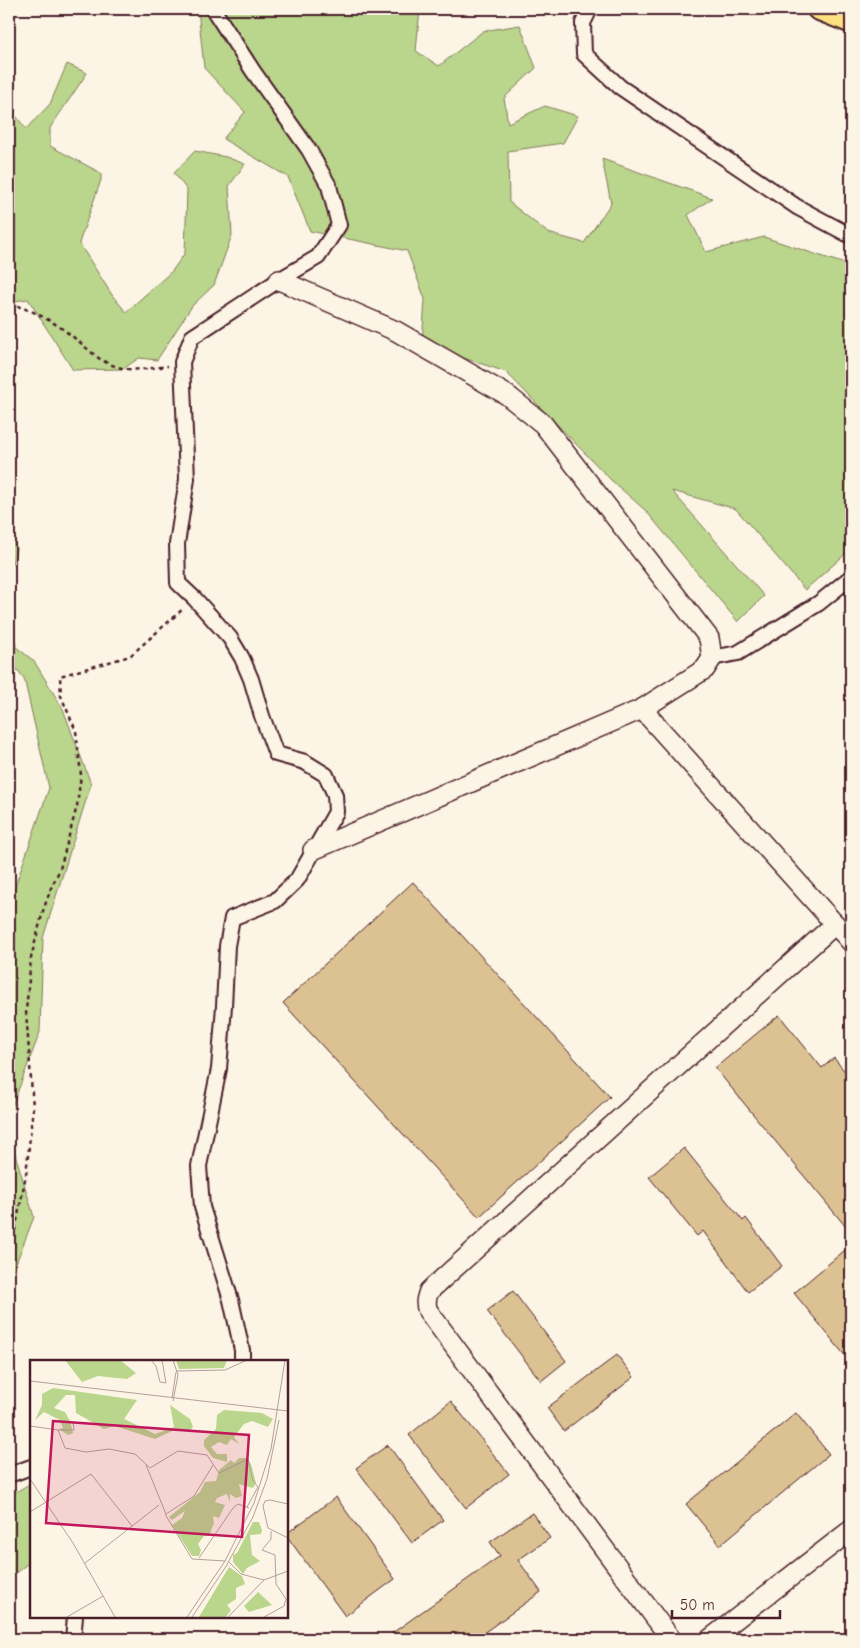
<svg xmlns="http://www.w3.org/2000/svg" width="860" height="1648" font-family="'Comic Neue',sans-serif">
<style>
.green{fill:#bad58c;stroke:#827a5c}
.building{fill:#dcc292;stroke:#4a1f2b}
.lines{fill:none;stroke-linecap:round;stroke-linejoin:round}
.street-casing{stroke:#4a1f2b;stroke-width:18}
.secondary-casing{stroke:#4a1f2b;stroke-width:22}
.primary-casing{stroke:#4a1f2b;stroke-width:25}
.path{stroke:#4a1f2b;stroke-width:2.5;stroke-dasharray:4 4;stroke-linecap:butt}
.street{stroke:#fcf5e5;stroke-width:14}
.secondary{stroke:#fcf5e5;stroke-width:19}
.primary{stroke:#fde080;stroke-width:21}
.inset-road{fill:none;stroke:#b59f9b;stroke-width:1}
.view{fill:#c2185b;fill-opacity:0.15;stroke:#c2185b;stroke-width:2.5}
.inset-edge{fill:none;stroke:#4a1f2b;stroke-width:2.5}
</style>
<rect width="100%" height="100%" fill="#fcf5e5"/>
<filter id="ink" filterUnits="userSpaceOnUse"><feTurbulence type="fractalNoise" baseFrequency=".02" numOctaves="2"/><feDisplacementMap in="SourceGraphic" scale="10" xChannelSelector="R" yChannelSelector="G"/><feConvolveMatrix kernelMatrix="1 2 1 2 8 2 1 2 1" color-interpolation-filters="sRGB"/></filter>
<g filter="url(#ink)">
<g class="green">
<path d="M198 9H420L416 51 439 66 483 31 520 25 536 68 504 98 508 123 545 106 578 116 563 143 508 151 509 202 548 233 584 243 611 203 602 159 712 198 688 215 706 252 764 237 851 266V549L805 590 736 509 672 491 764 596 738 622 646 511 611 480 506 372 422 344 425 299 407 251 310 231 288 177 223 139 245 112 204 68Z"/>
<path d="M67 64 87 73 50 128V146L101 173V180L79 243 112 295 126 312 172 271 185 253 187 190 174 173 195 151 226 157 245 164 229 186 232 235 214 285 192 306 157 360 139 358 123 369 73 370 28 299 9 302V107L26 129 50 104Z"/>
<path d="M9 526 16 549 9 575Z"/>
<path d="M9 605 16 647 34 661 63 709 91 784 43 938 40 1032 9 1115V904L49 788 24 678 9 660Z"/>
<path d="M9 1133 34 1217 9 1281Z"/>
<path d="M31 1483V1561L9 1578V1496Z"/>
</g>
<g class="building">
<path d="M413 882 610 1097 479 1217 283 1003Z"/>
<path d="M779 1015 822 1068 834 1058 851 1079V1233L715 1068Z"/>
<path d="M684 1148 743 1221 746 1218 782 1266 748 1292 703 1231 697 1236 649 1177Z"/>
<path d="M851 1245V1363L794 1293Z"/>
<path d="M513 1291 566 1361 541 1381 487 1311Z"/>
<path d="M617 1355 634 1377 564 1431 547 1408Z"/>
<path d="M451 1401 509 1474 466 1508 409 1435Z"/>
<path d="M796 1413 829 1454 720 1545 686 1504Z"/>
<path d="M388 1445 443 1520 412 1543 356 1468Z"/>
<path d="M336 1497 395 1579 345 1616 286 1535V1534Z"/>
<path d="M532 1513 550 1538 518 1560 541 1592 475 1639H384L500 1556 490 1542Z"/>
</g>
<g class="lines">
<g class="street-casing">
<g id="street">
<path d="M213 9 253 71 309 150 329 186 339 225 318 257 279 280 192 337 182 362 187 479 177 544 178 583 195 599 230 638 242 658 251 679 262 716 276 754 305 762 326 775 335 795 336 812 297 880 275 901 232 918 227 946 224 1006 219 1069 199 1166 202 1207 231 1300 242 1350V1362"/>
<path d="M590 9 583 23 584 54 620 87 797 207 851 236"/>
<path d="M712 658 738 653 819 603 851 577"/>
<path d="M9 1475 31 1467"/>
<path d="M73 1639 75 1617"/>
</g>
</g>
<g class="secondary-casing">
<g id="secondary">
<path d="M279 280 396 331 507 395 543 424 709 638 712 658 705 669 642 709 313 850"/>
<path d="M642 709 851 942"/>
<path d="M671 1639 428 1311C425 1304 426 1299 429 1291L835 924"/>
<path d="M710 1639 851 1530"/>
</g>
</g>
<g class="primary-casing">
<path id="primary" d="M818 9 851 22"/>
</g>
<g class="path">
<path d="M9 304C35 310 56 323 77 340 92 352 98 361 118 367 134 372 152 368 168 366"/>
<path d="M9 1261 26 1175 33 1107 26 1011 31 958 43 911 51 888 60 869 77 806 81 775 76 731 61 696 60 676 130 656 184 608"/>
</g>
<use href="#street" class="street"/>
<use href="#secondary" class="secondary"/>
<use href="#primary" class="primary"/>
</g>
</g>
<g transform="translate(30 1360)">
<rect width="258" height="258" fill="#fcf5e5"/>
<path d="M35 0H90L106 13 97 19 68 16 52 22ZM146 0H197L194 8 149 9ZM23 28 107 40 94 59 125 74 144 67 140 45 160 59 163 67 160 70 142 71 125 79 85 66 74 69 46 53 45 35H36L24 48 35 52 40 61 43 73 38 75 29 69 33 68 30 60 14 52 5 60 12 45V34ZM194 50 232 53 243 59 238 67 222 61 214 64 204 77 209 84 201 79 197 85 189 82 181 87 187 94H197V102L183 98 174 86V80L186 69 187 55ZM209 98H216L221 104 226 123 223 128 209 124 212 136 206 138 200 134V142L197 134 187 138 185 142 195 145 189 158 183 156 184 163 179 176H174L168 184 171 190 169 196H162L142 165 152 158 155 151 142 160 139 157 170 132 175 122 186 121 189 110 201 100 204 103ZM223 162H229L232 170 231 174 220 175 222 195 230 201 217 208 213 214 203 202V195L207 193ZM199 207 212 216 215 224 206 228V239L197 245 201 250 196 257H169ZM228 232 242 245 219 252 214 246Z" fill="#bad58c"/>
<path class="inset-road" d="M121 0 126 6 130 22 136 23 132 0M146 11 195 10 217 0M0 21 258 51M142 38 146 12M143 41 148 15 143 0M0 66 28 70 35 88 56 92 79 89 105 94 120 108 148 91 177 95 189 113 218 99 223 121 228 127 217 147M28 70H44L43 62M116 105 136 154 164 136 183 105M0 119 43 183 85 257M258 144 240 140 235 141 233 146 238 168 258 178M0 152 61 114 102 166M135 154 162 199 195 201M169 198 203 148 208 144 219 148M199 202 211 214 234 220M55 203 129 145M37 257 73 236M157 257 195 201 224 143 241 89 255 0M162 257 195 208 223 157 237 119 249 60M198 257 234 220 258 211M234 257 254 246 256 239 246 224 245 195 232 190 241 179V171"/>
<path class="view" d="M23 61 219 75 212 177 16 163Z"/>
<rect width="258" height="258" class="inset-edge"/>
</g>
<rect width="860" height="1648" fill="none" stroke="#fcf5e5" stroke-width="30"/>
<rect x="15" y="15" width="830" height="1618" fill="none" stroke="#4a1f2b" stroke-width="2" filter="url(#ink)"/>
<path d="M672 1610v8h108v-8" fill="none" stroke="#4a1f2b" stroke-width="2.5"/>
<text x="680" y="1610" font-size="15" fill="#4a1f2b" stroke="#fcf5e5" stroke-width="4" paint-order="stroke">50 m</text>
</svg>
